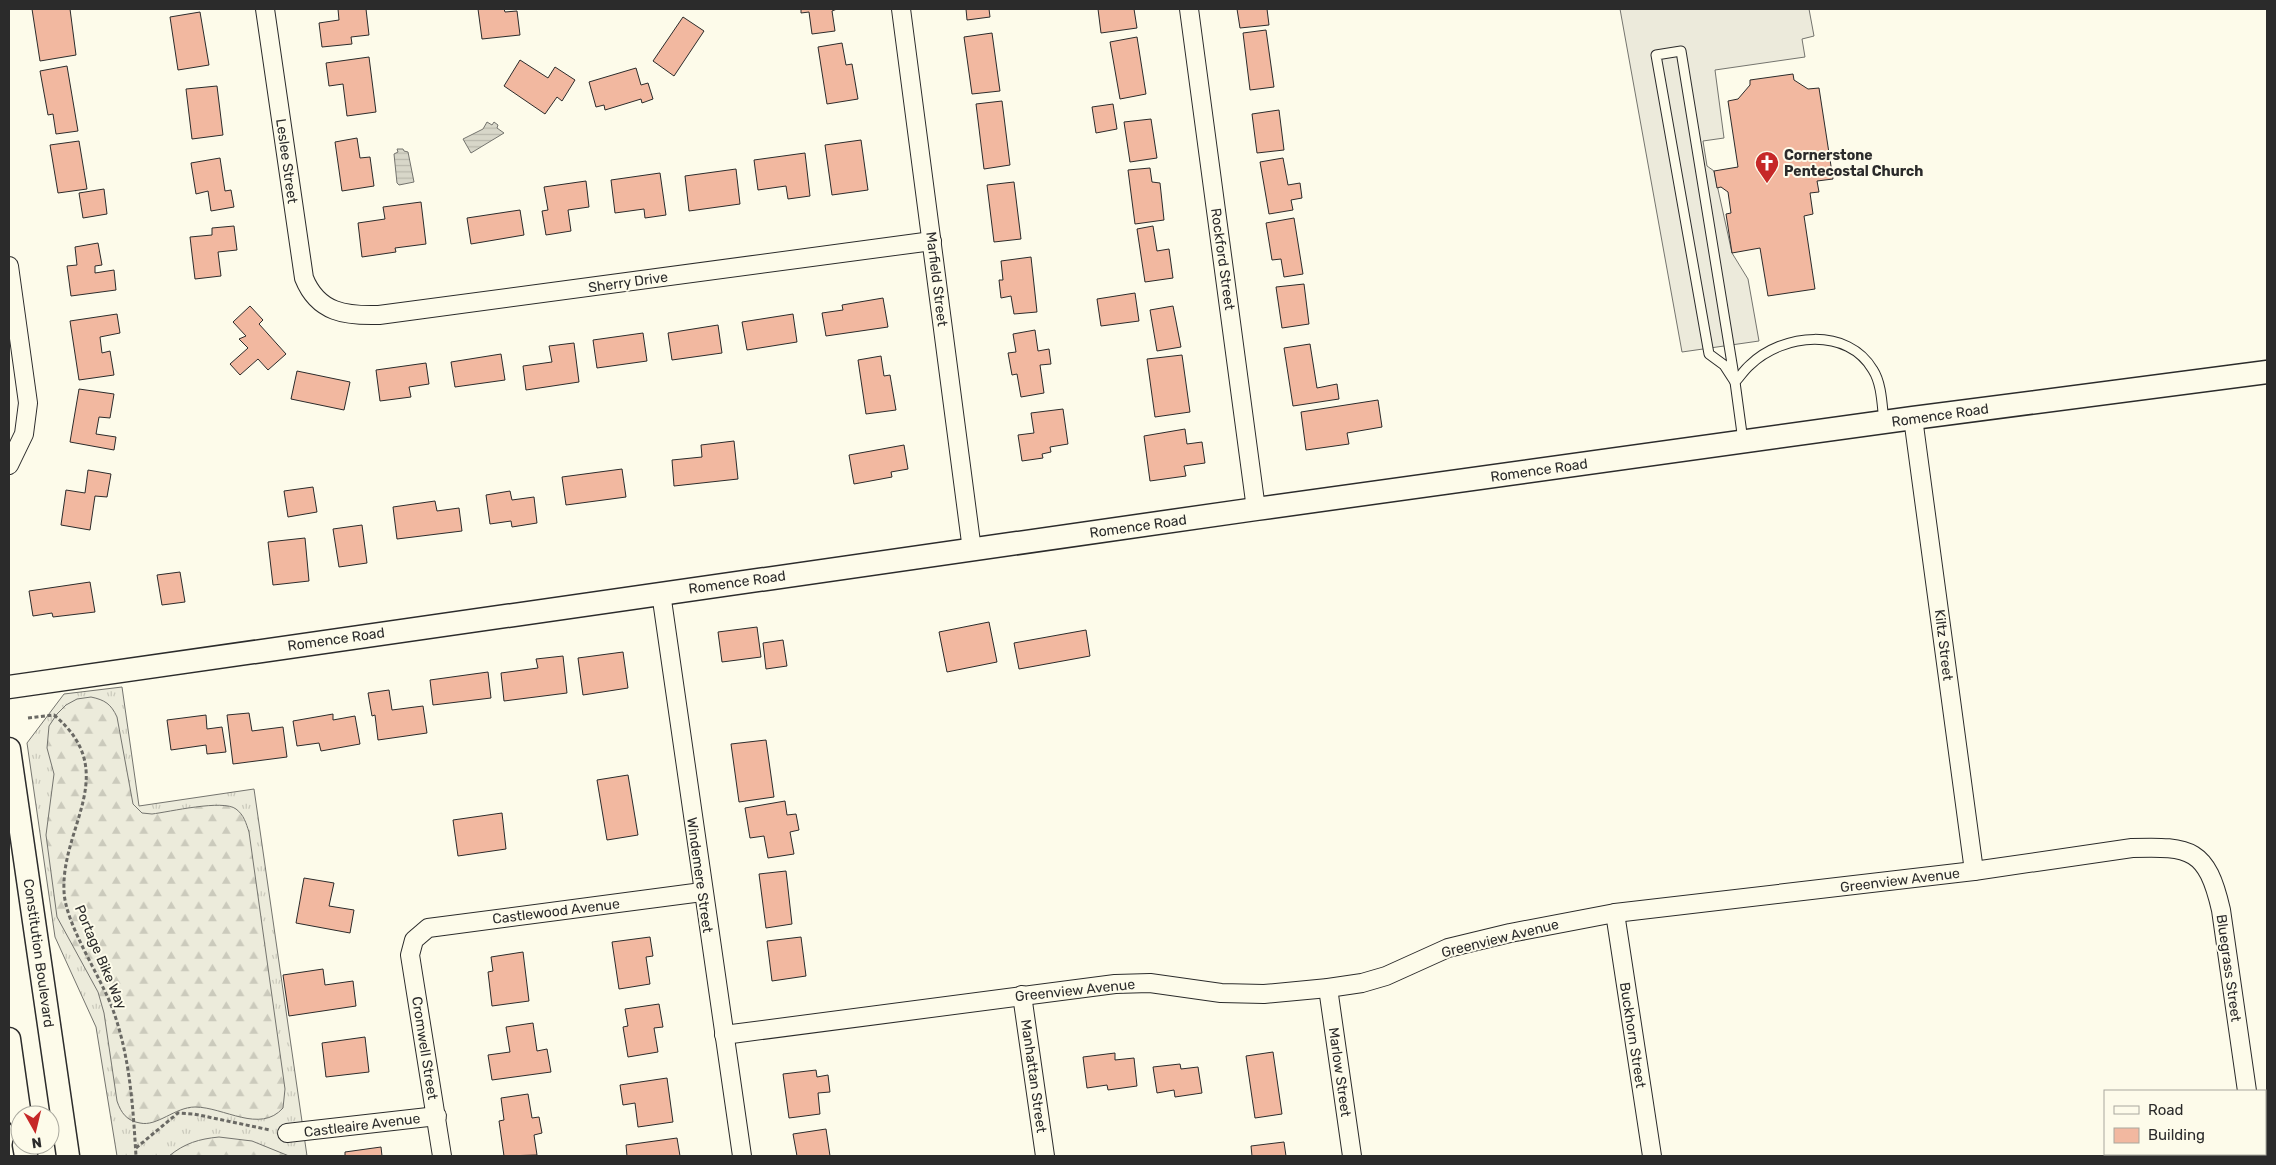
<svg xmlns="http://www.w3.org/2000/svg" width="2276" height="1165" font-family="Rubik,sans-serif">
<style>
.grass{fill:url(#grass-tufts);stroke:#74746e}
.forest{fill:url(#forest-firs);stroke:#74746e}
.parking{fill:#eceadb;stroke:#74746e}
.water{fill:url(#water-rules);stroke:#74746e}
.building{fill:#f2b8a0;stroke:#2b2b2b}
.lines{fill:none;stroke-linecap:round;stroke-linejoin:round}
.service-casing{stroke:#2b2b2b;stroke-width:11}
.minor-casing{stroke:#2b2b2b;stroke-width:20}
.tertiary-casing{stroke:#2b2b2b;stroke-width:25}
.path{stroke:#6a6964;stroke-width:3;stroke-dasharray:4 2.5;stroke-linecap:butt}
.service{stroke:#fdfbea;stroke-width:9}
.minor{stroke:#fdfbea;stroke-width:18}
.tertiary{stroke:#fdfbea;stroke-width:22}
.labels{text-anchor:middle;stroke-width:4;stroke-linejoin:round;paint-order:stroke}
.poi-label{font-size:14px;font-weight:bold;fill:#2b2b2b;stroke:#fdfbea;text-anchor:start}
.street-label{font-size:14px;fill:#2b2b2b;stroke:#fdfbea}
</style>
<defs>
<pattern id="grass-tufts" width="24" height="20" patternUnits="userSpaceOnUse" patternTransform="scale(1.25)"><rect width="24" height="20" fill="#ecebdb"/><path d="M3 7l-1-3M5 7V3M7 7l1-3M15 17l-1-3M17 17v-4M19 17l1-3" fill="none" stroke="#cbcabc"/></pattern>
<pattern id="forest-firs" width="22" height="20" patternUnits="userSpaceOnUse" patternTransform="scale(1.25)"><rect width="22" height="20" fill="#ecebdb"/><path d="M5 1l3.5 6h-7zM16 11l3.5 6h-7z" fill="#cbcabc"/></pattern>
<pattern id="water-rules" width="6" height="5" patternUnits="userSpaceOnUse" patternTransform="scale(1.25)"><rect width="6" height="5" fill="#d8d7c9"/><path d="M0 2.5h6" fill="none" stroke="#bab9ad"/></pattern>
</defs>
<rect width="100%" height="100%" fill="#fdfbea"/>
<path class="grass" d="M122 687 139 806 254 789 307 1156H117L96 1027 55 937 27 743 64 694Z"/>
<g class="forest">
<path d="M91 697C105 700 111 704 117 717L133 804 142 813 152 814C169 812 223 799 236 809 244 815 246 823 249 832L285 1089 283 1108C260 1134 224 1107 195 1107 175 1107 157 1127 140 1123 127 1121 121 1113 117 1101L104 1013 98 992 57 917 46 835 54 774 47 748 49 726 57 714 66 705 77 699Z"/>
<path d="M219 1137 252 1141 289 1156H169C185 1143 199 1139 219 1137Z"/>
</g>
<path class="parking" d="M1620 9H1809L1814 36 1802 39 1805 57 1715 70 1724 138 1703 141 1707 166 1714 171 1732 253 1748 279 1759 341 1682 352Z"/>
<g class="water">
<path d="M487 122 492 125 494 122 498 125 497 128 504 133 471 153 463 139 483 129Z"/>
<path d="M397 149H403L404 151 408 152 414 182 399 185 397 183 394 154 398 152Z"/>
</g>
<g class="building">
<path d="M32 9H70L76 55 40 61Z"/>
<path d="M331 9H366L369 35 351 37 352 44 322 47 319 23 339 20 338 9Z"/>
<path d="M478 9H504L505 12 517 11 520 35 482 39Z"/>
<path d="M801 9H837L832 11 835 31 812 34 809 12 801 13Z"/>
<path d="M966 9H989L990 17 967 20Z"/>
<path d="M1098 9H1134L1137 28 1101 33Z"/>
<path d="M1237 9H1267L1269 25 1240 28Z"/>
<path d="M200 12 209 65 178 70 170 17Z"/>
<path d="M683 17 704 31 674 76 653 61Z"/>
<path d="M1266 30 1274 87 1250 90 1243 33Z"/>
<path d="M992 33 1000 91 972 94 964 37Z"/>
<path d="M1137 37 1146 94 1120 99 1110 42Z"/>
<path d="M842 43 846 65 852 64 858 99 827 104 818 47Z"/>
<path d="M369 57 376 112 347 116 343 84 329 86 326 63Z"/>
<path d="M520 60 548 78 555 67 575 80 562 101 557 97 545 114 504 86Z"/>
<path d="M67 66 78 131 56 134 53 114 48 115 40 71Z"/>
<path d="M636 68 641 85 648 83 653 99 642 103 641 99 605 110 604 105 596 107 589 82Z"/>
<path d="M1793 74 1794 80 1808 89 1819 88 1833 179 1817 181 1819 192 1810 193 1813 214 1804 216 1815 289 1768 296 1760 248 1732 253 1726 214 1731 213 1728 192 1721 187 1717 188 1714 171 1738 167 1728 101 1738 99 1750 85V80Z"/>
<path d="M217 86 223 135 192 139 186 89Z"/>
<path d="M1002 101 1010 165 984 169 976 104Z"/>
<path d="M1113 104 1117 129 1096 133 1092 107Z"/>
<path d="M1279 110 1284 150 1257 153 1252 114Z"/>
<path d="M1151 119 1157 158 1130 162 1124 122Z"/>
<path d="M357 138 360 158 370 157 374 186 342 191 335 142Z"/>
<path d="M861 140 868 190 832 195 825 145Z"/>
<path d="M79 141 87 189 58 193 50 145Z"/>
<path d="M805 153 810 196 788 199 786 186 758 190 754 160Z"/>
<path d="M220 158 225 191 231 190 234 207 211 211 208 191 196 194 191 163Z"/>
<path d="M1283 158 1288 185 1300 183 1302 198 1291 200 1293 210 1269 214 1260 162Z"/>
<path d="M1150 168 1152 182 1160 183 1164 220 1135 224 1128 170Z"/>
<path d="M736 169 740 204 689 211 685 176Z"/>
<path d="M660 173 666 215 645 218 644 209 615 213 611 180Z"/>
<path d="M586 181 589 207 568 210 571 231 546 235 542 211 548 210 544 187Z"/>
<path d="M1014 182 1021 239 994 242 987 185Z"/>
<path d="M104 189 107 214 83 218 79 193Z"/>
<path d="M421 202 426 244 395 248 396 252 362 257 358 223 385 219 383 207Z"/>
<path d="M520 210 524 235 471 244 467 218Z"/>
<path d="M1294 218 1303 274 1284 277 1281 259 1272 260 1266 223Z"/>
<path d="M234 226 237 250 218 252 221 276 195 279 190 237 212 235V228Z"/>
<path d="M1153 226 1157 251 1169 249 1173 278 1145 282 1137 229Z"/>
<path d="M98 243 102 265 95 266V273L114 270 116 290 71 296 67 266 77 265 75 247Z"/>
<path d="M1031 257 1037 312 1014 314 1011 296 1001 298 999 280H1003L1001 261Z"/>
<path d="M1304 284 1309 324 1282 328 1276 287Z"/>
<path d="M1135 293 1139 321 1101 326 1097 299Z"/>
<path d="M883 298 888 327 826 336 822 313 843 310 842 305Z"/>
<path d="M250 306 263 320 259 324 286 354 268 370 258 359 240 375 230 364 248 348 239 339 246 336 233 322Z"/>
<path d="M1173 306 1181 347 1157 351 1150 310Z"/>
<path d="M117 314 120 333 100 337 102 353 110 351 114 375 79 380 70 321Z"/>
<path d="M793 314 797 342 747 350 742 322Z"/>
<path d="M718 325 722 353 672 360 668 333Z"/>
<path d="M1035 330 1038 351 1049 349 1051 364 1040 365 1044 393 1021 397 1017 374 1012 375 1008 353 1016 352 1013 334Z"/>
<path d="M643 333 647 361 597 368 593 340Z"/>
<path d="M574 343 579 382 526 390 523 366 552 362 549 346Z"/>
<path d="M1310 344 1317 388 1337 384 1339 399 1293 406 1284 348Z"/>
<path d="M501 354 505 380 455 387 451 362Z"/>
<path d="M1182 355 1190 412 1155 417 1147 359Z"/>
<path d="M881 356 884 376 890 375 896 410 866 414 858 360Z"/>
<path d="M426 363 429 384 409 387 411 397 380 401 376 370Z"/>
<path d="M297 371 350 382 344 410 291 399Z"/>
<path d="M79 389 114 394 110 418 99 417 96 434 116 437 114 450 70 442Z"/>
<path d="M1378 400 1382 427 1347 433 1349 444 1306 450 1301 412Z"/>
<path d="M1063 409 1068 444 1050 447 1051 452 1042 454 1043 458 1022 461 1018 435 1034 433 1031 413Z"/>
<path d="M1185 429 1187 444 1202 442 1205 463 1184 466 1186 476 1150 481 1144 436Z"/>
<path d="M734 441 738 479 674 486 672 460 702 457 701 445Z"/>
<path d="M904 445 908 469 891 472 892 477 854 484 849 455Z"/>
<path d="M622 469 626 497 566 505 562 477Z"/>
<path d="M88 470 111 474 107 497 95 496 90 530 61 525 66 490 85 493Z"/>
<path d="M313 487 317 512 288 517 284 491Z"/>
<path d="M510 491 512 500 534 497 537 523 512 527 511 521 490 524 486 495Z"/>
<path d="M435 501 437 511 459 508 462 531 397 539 393 507Z"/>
<path d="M362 525 367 563 339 567 333 529Z"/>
<path d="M305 538 309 581 273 585 268 542Z"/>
<path d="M180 572 185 602 162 605 157 575Z"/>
<path d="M90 582 95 612 53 617 52 613 33 616 29 591Z"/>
<path d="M989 622 997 662 947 672 939 632Z"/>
<path d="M757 627 761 657 722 662 718 632Z"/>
<path d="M1086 630 1090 656 1019 669 1014 643Z"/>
<path d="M783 640 787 666 766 669 763 643Z"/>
<path d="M623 652 628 688 583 695 578 658Z"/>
<path d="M563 656 567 693 504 701 501 673 538 668 536 659Z"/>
<path d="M488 672 491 698 433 705 430 680Z"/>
<path d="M389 690 392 710 423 706 427 733 378 740 375 715 372 716 368 693Z"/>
<path d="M249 713 252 731 283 727 287 757 233 764 227 715Z"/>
<path d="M333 714V720L355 716 360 744 321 751 319 743 297 746 293 721Z"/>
<path d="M206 715 207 729 222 727 226 752 207 754 206 745 171 750 167 720Z"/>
<path d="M766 740 774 797 739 802 731 744Z"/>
<path d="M628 775 638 835 607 840 597 780Z"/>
<path d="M785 801 787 815 796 814 799 830 790 832 794 854 768 858 764 836 750 838 745 808Z"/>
<path d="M502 813 506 849 458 856 453 820Z"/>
<path d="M786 871 792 924 766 928 759 874Z"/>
<path d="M304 878 334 883 329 906 354 910 350 933 296 923Z"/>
<path d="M650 937 653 956 646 957 650 984 619 989 612 942Z"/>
<path d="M801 937 806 976 772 981 767 941Z"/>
<path d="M523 952 529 1001 492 1006 488 972 493 971 491 957Z"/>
<path d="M323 969 325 985 353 981 356 1006 289 1016 283 975Z"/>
<path d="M659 1004 663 1027 654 1028 658 1052 628 1057 623 1027 628 1026 625 1009Z"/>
<path d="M533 1023 537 1051 547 1049 551 1072 492 1080 488 1055 510 1052 506 1027Z"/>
<path d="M365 1037 369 1072 326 1077 322 1043Z"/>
<path d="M1273 1052 1282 1114 1255 1118 1246 1056Z"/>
<path d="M1115 1053V1060L1134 1058 1137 1086 1108 1090 1107 1085 1087 1088 1083 1057Z"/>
<path d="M1180 1064 1181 1069 1198 1067 1202 1093 1175 1097 1174 1090 1157 1093 1153 1067Z"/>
<path d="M816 1070 817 1077 828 1075 830 1092 818 1093 820 1114 789 1118 783 1074Z"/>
<path d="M667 1078 673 1122 638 1127 635 1103 623 1105 620 1085Z"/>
<path d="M528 1094 532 1118 539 1117 542 1133 534 1135 537 1155 504 1156 499 1121 504 1120 501 1098Z"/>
<path d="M826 1129 830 1156H797L793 1134Z"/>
<path d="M677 1138 680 1156H627L626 1145Z"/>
<path d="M1284 1142 1286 1156H1252L1251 1146Z"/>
<path d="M381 1147 382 1156H345V1152Z"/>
</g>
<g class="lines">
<g class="service-casing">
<g id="service">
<path d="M1681 51 1735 382 1724 365 1709 354 1656 55Z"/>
<path d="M1743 441 1735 382C1740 377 1744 370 1750 365 1783 333 1848 327 1873 370 1882 384 1882 406 1884 422"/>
</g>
</g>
<g class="minor-casing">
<g id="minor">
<path d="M265 9 304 278C318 313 346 316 379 315L932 241"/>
<path d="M901 9 972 550"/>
<path d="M1189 9 1256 509"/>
<path d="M9 266 28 403 24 434 9 465"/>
<path d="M1913 418 1974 871"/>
<path d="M661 593 742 1156"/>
<path d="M1615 913 1652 1156"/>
<path d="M1328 988 1352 1156"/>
<path d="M1022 995 1045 1156"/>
<path d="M724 1035 1115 984 1150 983 1221 993 1264 994 1328 988 1362 983 1386 976 1448 948 1510 933 1615 913 1974 871 2132 848C2191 846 2207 849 2221 910L2247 1091"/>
<path d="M287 1133 437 1116"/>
<path d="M2256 1154V1156"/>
<path d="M442 1156 410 955 414 940 428 928 702 892"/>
</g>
</g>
<g class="tertiary-casing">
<g id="tertiary">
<path d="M9 687 1256 509 1913 418 2267 372"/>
<path d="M9 749 68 1156"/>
<path d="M9 1039 20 1117"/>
<path d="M24 1145 26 1156"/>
</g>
</g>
<g class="path">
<path d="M28 718 54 715C122 772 61 826 64 891 65 924 101 977 113 1010 130 1057 133 1107 136 1156"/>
<path d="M136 1148 178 1113 194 1114 270 1130"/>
</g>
<use href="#service" class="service"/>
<use href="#minor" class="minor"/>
<use href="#tertiary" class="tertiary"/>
</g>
<defs>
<g id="church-pin" transform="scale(1.25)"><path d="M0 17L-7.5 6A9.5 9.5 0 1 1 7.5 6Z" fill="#c62828" stroke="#fdfbea"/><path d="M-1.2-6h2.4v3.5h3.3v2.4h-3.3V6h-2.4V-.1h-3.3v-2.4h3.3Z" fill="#fff"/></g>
</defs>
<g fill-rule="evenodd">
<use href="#church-pin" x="1767" y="163"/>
</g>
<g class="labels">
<g class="poi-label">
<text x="1784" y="160">Cornerstone<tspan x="1784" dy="16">Pentecostal Church</tspan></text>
</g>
<g class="street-label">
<text transform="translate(287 161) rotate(82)" y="5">Leslee Street</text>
<text transform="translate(1223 259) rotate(82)" y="5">Rockford Street</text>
<text transform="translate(937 279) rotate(83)" y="5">Marfield Street</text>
<text transform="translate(628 282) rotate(-8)" y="5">Sherry Drive</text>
<text transform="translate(1940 415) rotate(-8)" y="5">Romence Road</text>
<text transform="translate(1539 470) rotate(-8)" y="5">Romence Road</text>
<text transform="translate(1138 526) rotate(-8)" y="5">Romence Road</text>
<text transform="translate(737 582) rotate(-8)" y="5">Romence Road</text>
<text transform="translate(336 639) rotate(-8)" y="5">Romence Road</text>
<text transform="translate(1944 645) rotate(83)" y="5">Kiltz Street</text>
<text transform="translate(700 875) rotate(82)" y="5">Windemere Street</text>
<text transform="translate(1900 880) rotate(-7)" y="5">Greenview Avenue</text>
<text transform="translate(556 911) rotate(-7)" y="5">Castlewood Avenue</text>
<text transform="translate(1500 938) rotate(-14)" y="5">Greenview Avenue</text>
<text transform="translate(39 953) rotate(82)" y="5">Constitution Boulevard</text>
<text transform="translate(101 957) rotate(67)" y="5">Portage Bike Way</text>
<text transform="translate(2229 968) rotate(82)" y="5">Bluegrass Street</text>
<text transform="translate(1075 990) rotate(-6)" y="5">Greenview Avenue</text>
<text transform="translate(1633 1035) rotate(81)" y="5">Buckhorn Street</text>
<text transform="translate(425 1048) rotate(81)" y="5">Cromwell Street</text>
<text transform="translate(1340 1072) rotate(82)" y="5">Marlow Street</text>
<text transform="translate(1034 1076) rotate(82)" y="5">Manhattan Street</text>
<text transform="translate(362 1125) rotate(-7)" y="5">Castleaire Avenue</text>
</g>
</g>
<rect width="2276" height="1165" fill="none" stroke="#2b2b2b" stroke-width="20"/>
<rect x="2104" y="1090" width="162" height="65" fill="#fdfbea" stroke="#a9a89e"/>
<rect x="2114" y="1106" width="25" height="8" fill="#fdfbea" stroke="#a9a89e"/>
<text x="2148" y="1115" font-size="15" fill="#2b2b2b">Road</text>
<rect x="2114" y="1128" width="25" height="15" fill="#f2b8a0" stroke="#a9a89e"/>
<text x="2148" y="1140" font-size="15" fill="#2b2b2b">Building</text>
<g transform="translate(35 1130) rotate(172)"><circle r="24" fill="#fdfbea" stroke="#a9a89e"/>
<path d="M0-4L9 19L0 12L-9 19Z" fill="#c62828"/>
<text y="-8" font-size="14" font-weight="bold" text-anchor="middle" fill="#2b2b2b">N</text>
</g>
</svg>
